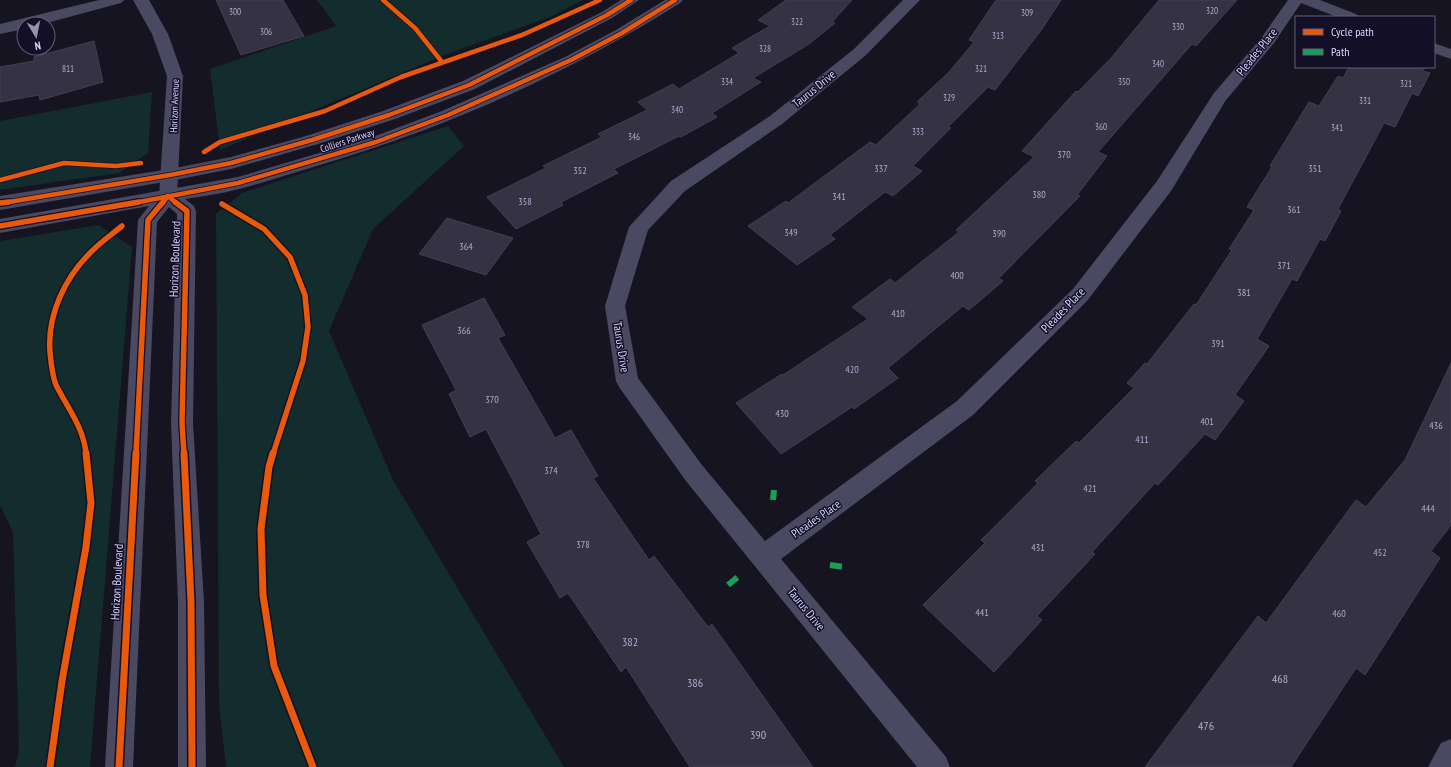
<svg xmlns="http://www.w3.org/2000/svg" width="1451" height="767" font-family="'PT Sans Narrow',sans-serif">
<style>
.green{fill:#132c2d}
.building{fill:#343243;stroke:#433f54}
.lines{fill:none;stroke-linecap:round;stroke-linejoin:round}
.minor{fill:#4a4962;fill-rule:evenodd}
.tertiary{fill:#4a4962;fill-rule:evenodd}
.quiet{stroke:#1a9f57;stroke-width:6;stroke-dasharray:12 6;stroke-linecap:butt}
.cycleway-far2-casing{stroke:#130f26;stroke-width:6}
.cycleway-far1-casing{stroke:#130f26;stroke-width:8}
.cycleway-casing{stroke:#130f26;stroke-width:10}
.cycleway-far2{stroke:#e8590c;stroke-width:4.5}
.cycleway-far1{stroke:#e8590c;stroke-width:5.5}
.cycleway{stroke:#e8590c;stroke-width:7}
.labels{text-anchor:middle;stroke-width:3;stroke-linejoin:round;paint-order:stroke}
.far-number-label{font-size:9px;fill:#b0acd0}
.far-street-label{font-size:10px;fill:#d9d4ff;stroke:#130f26}
.number-label{font-size:10px;fill:#b0acd0}
.street-label{font-size:12px;fill:#d9d4ff;stroke:#130f26}
.near-number-label{font-size:12px;fill:#b0acd0}
</style>
<rect width="100%" height="100%" fill="#161421"/>
<g class="green">
<path d="M317 0H583L550 17 447 54 220 150 210 69 336 26Z"/>
<path d="M152 92 148 153 119 173 0 190V121Z"/>
<path d="M448 126 464 146 373 229 329 331 393 480 564 767H226L219 705 216 214 242 193Z"/>
<path d="M99 225 132 247 90 767H15L19 750 13 532 0 505V241Z"/>
</g>
<g class="building">
<path d="M216 0H283L304 36 241 55Z"/>
<path d="M786 0H852L832 22 835 23 809 44 753 78 761 82 712 113 717 117 681 137 679 136 614 169 618 173 561 202 563 205 516 229 487 197 546 168 543 166 602 137 598 134 647 110 638 102 673 84 679 89 739 53 732 48 770 26 758 20Z"/>
<path d="M996 0H1061L1042 29 995 90 988 87 948 127 951 128 913 166 922 171 893 196 885 192 830 235 835 239 797 265 748 226 786 201 788 203 870 142 876 145 920 104 917 102 949 72 974 42 969 40Z"/>
<path d="M1159 0H1237L1196 46 1192 44 1098 152 1107 156 1077 195 1080 196 999 278 1003 281 969 310 963 306 888 368 898 378 854 409 852 407 781 454 736 403 782 374 783 375 868 319 852 307 890 279 895 283 959 232 956 230 1034 157 1022 151 1076 91 1078 92 1112 57Z"/>
<path d="M94 41 103 82 40 100 39 95 0 102V67L34 61V57Z"/>
<path d="M1349 67H1425L1423 71 1430 73 1418 96 1412 93 1395 127 1384 123 1338 209 1341 211 1325 241 1320 239 1297 281 1292 279 1257 339 1269 346 1235 395 1244 401 1215 440 1205 434 1158 485 1155 483 1092 552 1095 554 1037 616 1042 620 994 672 923 605 985 543 981 540 1038 483 1035 481 1076 441 1079 443 1134 388 1127 383 1145 363 1147 364 1194 304 1196 305 1232 250 1229 249 1254 210 1247 207 1272 167 1270 166 1309 102 1319 106 1338 76 1343 78Z"/>
<path d="M447 218 513 238 486 275 419 254Z"/>
<path d="M484 298 505 335 498 338 555 438 571 430 598 476 593 478 649 560 654 556 708 627 712 624 813 767H690L626 667 621 672 568 593 560 598 527 542 541 534 486 429 470 437 449 394 456 390 422 325Z"/>
<path d="M1451 363V525L1431 551 1440 558 1365 675 1356 668 1291 767H1145L1258 616 1266 623 1356 500 1366 507 1405 460Z"/>
</g>
<g class="lines">
<g class="minor">
<path d="M99 0H124L121 3 43 24H24V29L0 34V24Z"/>
<path d="M133 0H149L168 34 183 76 177 196 175 201 168 203 161 201 159 196 167 76 152 34Z"/>
<path d="M903 0H920L866 55 782 124 685 191 648 230 625 306 638 378 702 465 765 541 957 401 1073 289 1157 181 1214 93 1262 37 1288 0H1320L1356 14 1359 17H1337L1301 3 1274 43 1226 100 1171 191 1087 301 973 415 781 559 946 757 950 767H917L686 481 619 387 616 381 605 306 629 227 671 181 770 116 854 49Z"/>
<path d="M1434 43 1451 49V59L1434 53Z"/>
<path d="M1451 739V767H1428L1441 743Z"/>
</g>
<g class="tertiary">
<path d="M621 0H639L612 18 475 89 395 119 318 144 231 169 170 181 0 210V196L170 169 231 157 306 136 383 111 463 81 602 12Z"/>
<path d="M665 0H683L680 3C568 74 447 127 320 165 293 173 266 182 239 189 221 194 203 196 185 199L194 206 196 211 193 423 204 602 206 767H178V602L171 423 177 214 169 207 157 222 133 767H105L138 220 149 206 0 233V219L238 177 370 138 442 111 565 57 616 30Z"/>
</g>
<g class="quiet">
<path d="M773 500 774 490"/>
<path d="M830 565 844 567"/>
<path d="M728 585 739 576"/>
</g>
<g class="cycleway-far2-casing">
<g id="cycleway-far2">
<path d="M383 0 415 28 442 62"/>
<path d="M204 152 220 142 325 111 401 77 522 35 600 0"/>
<path d="M0 180 64 163 116 166 141 163"/>
<path d="M168 196 176 203"/>
<path d="M3 203 170 175 231 163 312 140 389 115 469 85 607 15 631 0"/>
<path d="M134 203 238 183 376 142 448 115 571 60 622 33 675 0"/>
<path d="M163 203 168 196"/>
</g>
</g>
<g class="cycleway-far1-casing">
<g id="cycleway-far1">
<path d="M175 202 187 211 182 423 184 454"/>
<path d="M0 203 9 202"/>
<path d="M222 204 264 229 290 257 305 295 308 327 303 361 273 454"/>
<path d="M0 226 139 202"/>
<path d="M86 454C84 428 67 407 56 385 52 375 51 363 50 352 47 315 65 277 92 251 101 242 112 234 122 226"/>
<path d="M136 454 148 220 163 202"/>
</g>
</g>
<g class="cycleway-casing">
<g id="cycleway">
<path d="M184 453 191 602 192 767"/>
<path d="M273 453 269 467 261 529 263 595 274 666 313 767"/>
<path d="M50 767 62 681 86 547 91 503 86 453"/>
<path d="M119 767 136 453"/>
</g>
</g>
<use href="#cycleway-far2" class="cycleway-far2"/>
<use href="#cycleway-far1" class="cycleway-far1"/>
<use href="#cycleway" class="cycleway"/>
</g>
<g class="labels">
<g class="far-number-label">
<text x="1212" y="14">320</text>
<text x="235" y="15">300</text>
<text x="1027" y="16">309</text>
<text x="797" y="25">322</text>
<text x="1178" y="30">330</text>
<text x="266" y="35">306</text>
<text x="998" y="39">313</text>
<text x="765" y="52">328</text>
<text x="1158" y="67">340</text>
<text x="68" y="72">811</text>
<text x="981" y="72">321</text>
<text x="727" y="85">334</text>
<text x="1124" y="85">350</text>
<text x="1406" y="87">321</text>
<text x="949" y="101">329</text>
<text x="1365" y="104">331</text>
<text x="677" y="113">340</text>
<text x="1101" y="130">360</text>
<text x="1337" y="131">341</text>
<text x="918" y="135">333</text>
<text x="634" y="140">346</text>
</g>
<g class="far-street-label">
<text transform="translate(174 106) rotate(-88)" y="4">Horizon Avenue</text>
<text transform="translate(347 140) rotate(-18)" y="4">Colliers Parkway</text>
</g>
<g class="number-label">
<text x="1064" y="158">370</text>
<text x="881" y="172">337</text>
<text x="1315" y="172">351</text>
<text x="580" y="174">352</text>
<text x="1039" y="198">380</text>
<text x="839" y="200">341</text>
<text x="525" y="205">358</text>
<text x="1294" y="213">361</text>
<text x="791" y="236">349</text>
<text x="999" y="237">390</text>
<text x="466" y="250">364</text>
<text x="1284" y="269">371</text>
<text x="957" y="279">400</text>
<text x="1244" y="296">381</text>
<text x="898" y="317">410</text>
<text x="464" y="334">366</text>
<text x="1218" y="347">391</text>
<text x="852" y="373">420</text>
<text x="492" y="403">370</text>
<text x="782" y="417">430</text>
<text x="1207" y="425">401</text>
<text x="1436" y="429">436</text>
<text x="1142" y="443">411</text>
<text x="551" y="474">374</text>
<text x="1090" y="492">421</text>
<text x="1428" y="512">444</text>
<text x="583" y="548">378</text>
<text x="1038" y="551">431</text>
<text x="1380" y="556">452</text>
<text x="982" y="616">441</text>
<text x="1339" y="617">460</text>
</g>
<g class="street-label">
<text transform="translate(1257 52) rotate(-51)" y="4">Pleades Place</text>
<text transform="translate(814 89) rotate(-39)" y="4">Taurus Drive</text>
<text transform="translate(175 259) rotate(-88)" y="4">Horizon Boulevard</text>
<text transform="translate(1063 310) rotate(-46)" y="4">Pleades Place</text>
<text transform="translate(621 347) rotate(81)" y="4">Taurus Drive</text>
<text transform="translate(816 519) rotate(-35)" y="4">Pleades Place</text>
<text transform="translate(117 582) rotate(-87)" y="4">Horizon Boulevard</text>
<text transform="translate(806 609) rotate(51)" y="4">Taurus Drive</text>
</g>
<g class="near-number-label">
<text x="630" y="646">382</text>
<text x="1280" y="683">468</text>
<text x="695" y="687">386</text>
<text x="1206" y="730">476</text>
<text x="758" y="739">390</text>
</g>
</g>
<rect x="1295" y="16" width="140" height="52" fill="#130f26" stroke="#625e7d"/>
<rect x="1303" y="29" width="20" height="6" fill="#e8590c" stroke="#625e7d"/>
<text x="1331" y="36" font-size="12" fill="#d9d4ff">Cycle path</text>
<rect x="1303" y="49" width="20" height="6" fill="#1a9f57" stroke="#625e7d"/>
<text x="1331" y="56" font-size="12" fill="#d9d4ff">Path</text>
<g transform="translate(36 36) rotate(170)"><circle r="19" fill="#130f26" stroke="#625e7d"/>
<path d="M0-3L7 15L0 10L-7 15Z" fill="#9591b1"/>
<text y="-6" font-size="11" font-weight="bold" text-anchor="middle" fill="#d9d4ff">N</text>
</g>
</svg>
